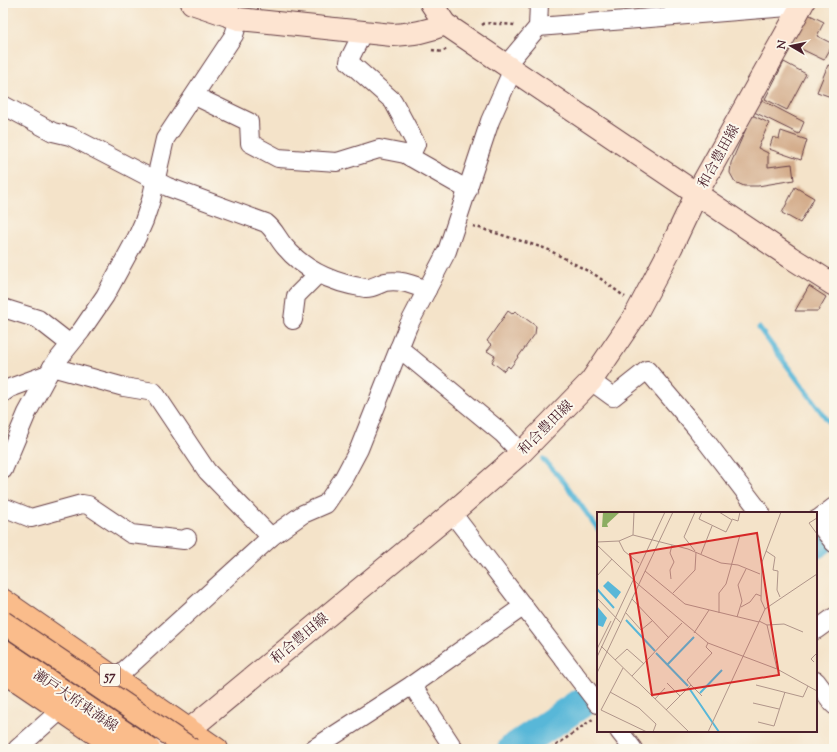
<svg xmlns="http://www.w3.org/2000/svg" width="837" height="752" font-family="'Sorts Mill Goudy','Noto Serif JP',serif">
<style>
.lines{fill:none;stroke-linecap:round;stroke-linejoin:round}
.stream{stroke:#59b7d8;stroke-width:5}
.river{stroke:#59b7d8;stroke-width:31}
.building{fill:#d4ad8c}
.street-casing{stroke:#643c43;stroke-width:20}
.secondary-casing{stroke:#643c43;stroke-width:24}
.primary-casing{stroke:#643c43;stroke-width:24}
.path{stroke:#643c43;stroke-width:2.5;stroke-dasharray:3 3;stroke-linecap:butt}
.street{stroke:#fff;stroke-width:18}
.secondary{stroke:#fde4d1;stroke-width:22}
.primary{stroke:#fabc8b;stroke-width:22}
.primary-bridge-casing{stroke:#643c43;stroke-width:24;stroke-linecap:butt}
.primary-bridge{stroke:#fabc8b;stroke-width:22}
.labels{text-anchor:middle;stroke-width:4;stroke-linejoin:round;paint-order:stroke}
.shield{fill:#fbf7ec;stroke:#7f6065;stroke-width:1}
.shield-label{font-size:13px;font-weight:bold;fill:#4a1f2b}
.street-label{font-size:14px;fill:#4a1f2b;stroke:#fbf7ec}
.inset-river{fill:none;stroke:#59b7d8;stroke-width:2}
.inset-road{fill:none;stroke:#b0958a;stroke-width:1}
.view{fill:#d62828;fill-opacity:0.15;stroke:#d62828;stroke-width:2}
.inset-edge{fill:none;stroke:#4a1f2b;stroke-width:2}
</style>
<rect width="100%" height="100%" fill="#fbf7ec"/>
<filter id="ink" filterUnits="userSpaceOnUse"><feTurbulence type="fractalNoise" baseFrequency=".025" numOctaves="2"/><feDisplacementMap in="SourceGraphic" scale="8" xChannelSelector="R" yChannelSelector="G"/><feConvolveMatrix kernelMatrix="1 2 1 2 8 2 1 2 1" color-interpolation-filters="sRGB"/></filter>
<filter id="wash" filterUnits="userSpaceOnUse"><feTurbulence type="fractalNoise" baseFrequency=".012" numOctaves="4" result="noise"/><feDisplacementMap in="SourceGraphic" scale="16" xChannelSelector="R" yChannelSelector="G"/><feGaussianBlur stdDeviation="0.9" result="paint"/><feColorMatrix in="noise" values="0 0 0 0 0 0 0 0 0 0 0 0 0 0 0 0 0 1.4 0 .05"/><feComposite in="paint" operator="in"/></filter>
<g filter="url(#wash)">
<rect width="100%" height="100%" fill="#f4e3c9"/>
<g class="lines">
<g class="stream">
<path d="M759 328 834 429"/>
<path d="M543 459 564 482 598 529"/>
</g>
<g class="river">
<path d="M816 543 820 540"/>
<path d="M513 749 587 699"/>
</g>
</g>
<g id="blocks">
<g class="building">
<path d="M806 13 824 22 817 36 833 44 824 60 791 44Z"/>
<path d="M784 62 806 74 787 110 765 99Z"/>
<path d="M828 65 834 67V98L817 92Z"/>
<path d="M760 99 804 122 799 134 754 112Z"/>
<path d="M752 115 769 123 758 148 768 153V167L792 164 794 180 758 186H744L735 182 730 173 731 163Z"/>
<path d="M781 131 807 140 801 160 769 149 773 137 779 139Z"/>
<path d="M795 187 814 198 800 223 782 213Z"/>
<path d="M809 286 826 297 818 311H795Z"/>
<path d="M508 311 512 314 515 311 536 326 535 334 510 368 508 366 504 371 492 362 495 356 487 351 492 345 487 341Z"/>
</g>
</g>
</g>
<g filter="url(#ink)">
<use href="#blocks" fill-opacity="0" stroke="#643c43" stroke-width="1"/>
<g class="lines">
<g class="street-casing">
<g id="street">
<path d="M538 27 801 6"/>
<path d="M363 32 350 58 349 62 393 101 416 144 410 157"/>
<path d="M507 64 538 27 539 3"/>
<path d="M195 96 249 122 250 143 278 158 337 162 379 149 405 154 468 190"/>
<path d="M3 105 53 132 70 136 168 187 266 223C275 230 277 238 285 247 305 271 334 283 365 288 371 289 379 284 385 282 400 279 413 285 427 290"/>
<path d="M3 308 38 319 70 344"/>
<path d="M293 320 296 296 318 274"/>
<path d="M399 348 503 434 521 453"/>
<path d="M52 367 124 387 154 392 207 471 271 537"/>
<path d="M591 381 613 397 647 370 696 428 761 513"/>
<path d="M3 393 10 388 48 374"/>
<path d="M3 470 27 413 52 367 81 331 105 296 137 237 144 221 151 200 165 139 234 35 239 19"/>
<path d="M3 507 31 518 82 504 88 505 131 534 184 540 187 538"/>
<path d="M452 513 598 704"/>
<path d="M816 520 834 543"/>
<path d="M817 520 834 507"/>
<path d="M816 630 834 617"/>
<path d="M115 679 271 537 303 514 326 504 343 479 359 449 408 326 447 251 490 121 513 69"/>
<path d="M816 681 834 705"/>
<path d="M412 685 454 749"/>
<path d="M619 731 633 749"/>
<path d="M17 749 62 709"/>
<path d="M313 749 412 685 524 606"/>
</g>
</g>
<g class="secondary-casing">
<g id="secondary">
<path d="M192 3 239 19 392 35C412 34 427 32 445 24"/>
<path d="M431 3 445 24 790 257 834 285"/>
<path d="M163 749 189 730 452 513 521 453 591 381 635 316 671 248 697 193 803 3"/>
</g>
</g>
<g class="primary-casing">
<g id="primary">
<path d="M3 600 217 749"/>
<path d="M3 650 149 749"/>
<path d="M3 671 118 749"/>
</g>
</g>
<g class="path">
<path d="M482 25 485 23 516 25"/>
<path d="M432 50 442 52 448 48"/>
<path d="M473 226 547 249 597 276 625 297"/>
<path d="M551 749 593 719"/>
</g>
<use href="#street" class="street"/>
<use href="#secondary" class="secondary"/>
<use href="#primary" class="primary"/>
<g class="primary-bridge-casing">
<path id="primary-bridge" d="M3 622 191 749"/>
</g>
<use href="#primary-bridge" class="primary-bridge"/>
</g>
</g>
<g class="labels">
<rect class="shield" x="100" y="664" width="20" height="22" rx="3"/>
<g class="shield-label">
<text x="110" y="680">57</text>
</g>
<g class="street-label">
<text transform="translate(718 156) rotate(-61)" y="5">和合豊田線</text>
<text transform="translate(545 427) rotate(-45)" y="5">和合豊田線</text>
<text transform="translate(299 638) rotate(-40)" y="5">和合豊田線</text>
<text transform="translate(76 700) rotate(34)" y="5">瀬戸大府東海線</text>
</g>
</g>
<g transform="translate(597 512)">
<rect width="220" height="220" fill="#f4e3c9"/>
<path d="M6 0H23L10 12 11 15H5Z" fill="#8cad62"/>
<path d="M11 69 24 80 19 87 6 74ZM0 94 10 106 6 115 0 113Z" fill="#59b7d8"/>
<path class="inset-river" d="M0 77 17 96M29 108 58 139M59 141 91 174M70 153 97 125M92 176 122 220M103 181 125 158"/>
<path class="inset-road" d="M105 0 102 7 129 20 135 8 122 0M220 6 212 11 220 22M135 7 141 9 143 0M36 23 37 0M22 29 27 39 42 51M0 30 22 29 36 23 91 37 124 51 141 53 163 62M0 33 42 73 111 131 180 157 220 179M98 39 87 25 98 0M169 39 178 45 176 58 181 59 180 78 183 85M104 42 115 14M48 59 88 92 162 110M0 64 15 47M74 67 73 58 77 50 73 41 75 33M76 81 98 58 99 40M0 86 24 111M35 87 72 126M144 95 153 90 159 82 164 84M168 97 164 88 165 50 184 0M29 101 44 118 55 109M122 101V81L129 72 143 23M140 105 145 89 141 73 149 57M162 109 170 113 187 112 206 120M170 113 180 157M97 121 112 98M4 134 92 220M0 137 14 109M0 145 68 0M18 148 30 137 47 152M217 150 214 147 220 141M26 156 4 198 50 220M0 161 76 0M35 164 85 111M70 171 83 184M94 173 105 184M159 173 206 185 211 174M13 180 42 196 59 212 56 220M58 187 68 176M156 191 182 197M69 198 94 173 90 168 115 141 109 135 111 131M161 210 177 214 188 180M111 220 168 97 220 62"/>
<path class="view" d="M160 21 182 163 55 183 33 42Z"/>
<rect width="220" height="220" class="inset-edge"/>
</g>
<rect width="837" height="752" fill="none" stroke="#fbf7ec" stroke-width="16"/>
<g transform="translate(791 46) rotate(279)" stroke="#fbf7ec" stroke-width="3" paint-order="stroke">
<path d="M0-3L7 15L0 10L-7 15Z" fill="#4a1f2b"/>
<text y="-6" font-size="11" font-weight="bold" text-anchor="middle" fill="#4a1f2b">N</text>
</g>
</svg>
